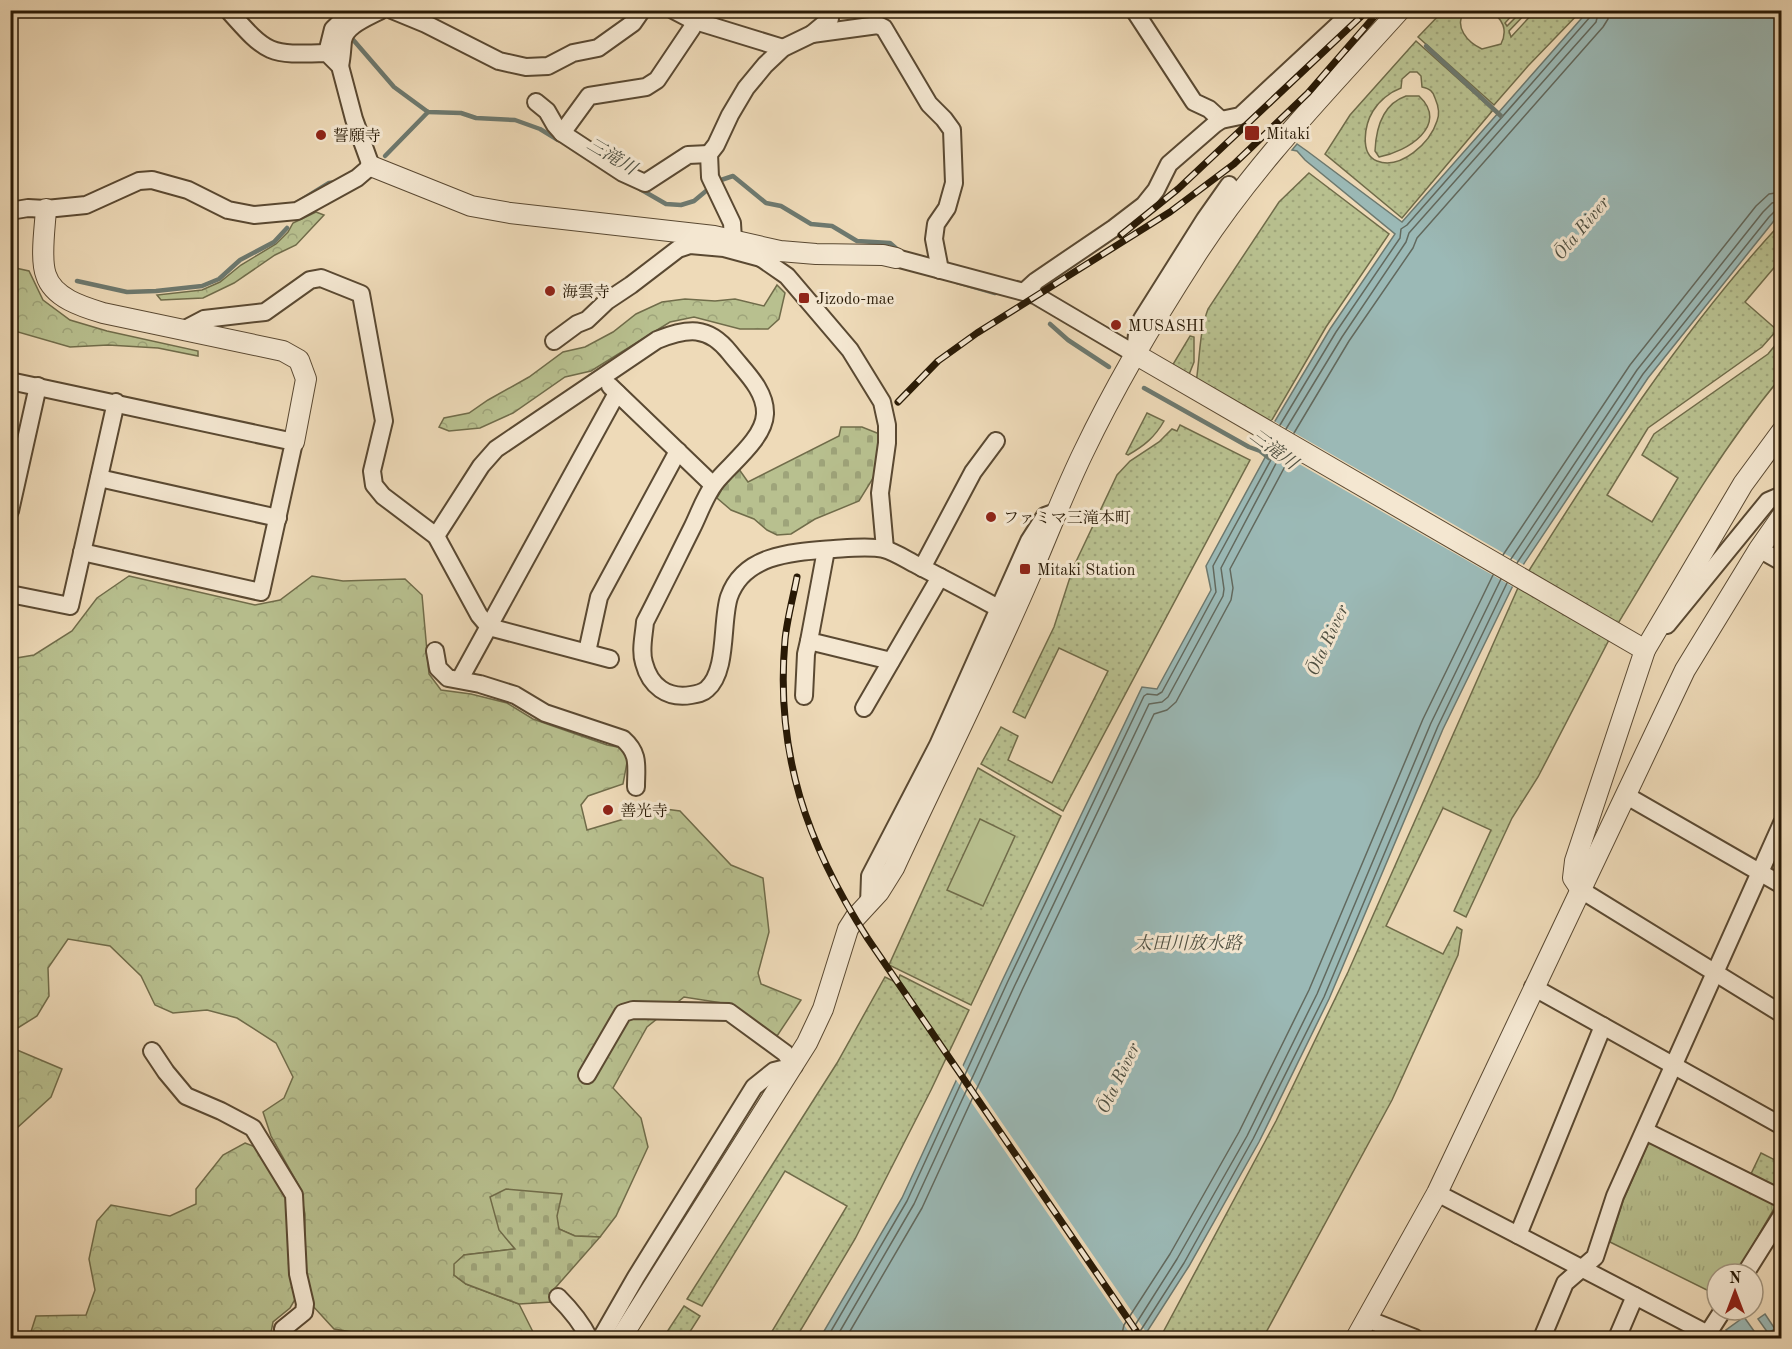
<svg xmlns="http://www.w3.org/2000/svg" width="1792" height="1349" font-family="'Old Standard TT','Noto Serif JP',serif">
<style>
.grass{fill:url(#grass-dots);stroke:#706c4a;stroke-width:1.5;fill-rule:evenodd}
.forest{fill:url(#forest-crowns);stroke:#706c4a;stroke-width:1.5}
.cemetery{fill:url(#cemetery-stones);stroke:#706c4a;stroke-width:1.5}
.park{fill:url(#park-tufts);stroke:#706c4a;stroke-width:1.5}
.pitch{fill:#b8c08f;stroke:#706c4a;stroke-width:1.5}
.water{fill:#9bb9b6;stroke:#6d796f;stroke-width:1.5}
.pier{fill:#eedab8}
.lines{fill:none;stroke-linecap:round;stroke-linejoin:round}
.shore{stroke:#62695e;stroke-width:1.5}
.stream{stroke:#6d796f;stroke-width:4.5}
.minor-casing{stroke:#5a4932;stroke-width:20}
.tertiary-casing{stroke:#5a4932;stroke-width:22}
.minor{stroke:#f4e7d1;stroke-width:16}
.tertiary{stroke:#f4e7d1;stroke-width:20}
.rail-casing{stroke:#281905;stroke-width:7}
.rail{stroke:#f4e7d1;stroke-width:4.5;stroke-dasharray:14;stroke-linecap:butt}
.poi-dot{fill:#8f2418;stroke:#f4e7d1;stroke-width:2}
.labels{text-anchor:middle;stroke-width:6;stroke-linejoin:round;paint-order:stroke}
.poi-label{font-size:16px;fill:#281905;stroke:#f4e7d1;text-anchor:start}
.water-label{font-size:18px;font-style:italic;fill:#505143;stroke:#f4e7d1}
</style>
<defs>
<pattern id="grass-dots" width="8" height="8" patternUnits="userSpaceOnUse" patternTransform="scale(1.5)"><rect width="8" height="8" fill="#b8c08f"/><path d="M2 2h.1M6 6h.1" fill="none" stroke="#9ea47a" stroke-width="1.8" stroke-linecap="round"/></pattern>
<pattern id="forest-crowns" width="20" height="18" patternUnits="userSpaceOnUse" patternTransform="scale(1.5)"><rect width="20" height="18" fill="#b8c08f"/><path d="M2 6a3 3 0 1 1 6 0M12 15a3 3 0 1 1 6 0" fill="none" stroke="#9ea47a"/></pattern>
<pattern id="cemetery-stones" width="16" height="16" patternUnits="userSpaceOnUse" patternTransform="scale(1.5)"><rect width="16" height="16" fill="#b8c08f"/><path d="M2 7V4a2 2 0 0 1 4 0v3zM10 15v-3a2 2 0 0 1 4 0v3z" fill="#9ea47a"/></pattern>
<pattern id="park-tufts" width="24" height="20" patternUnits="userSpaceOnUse" patternTransform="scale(1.5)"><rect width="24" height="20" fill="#b8c08f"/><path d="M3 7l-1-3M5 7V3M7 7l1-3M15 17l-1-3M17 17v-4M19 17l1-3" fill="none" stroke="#9ea47a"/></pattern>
</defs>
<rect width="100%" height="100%" fill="#eedab8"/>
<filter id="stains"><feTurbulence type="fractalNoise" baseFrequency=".00333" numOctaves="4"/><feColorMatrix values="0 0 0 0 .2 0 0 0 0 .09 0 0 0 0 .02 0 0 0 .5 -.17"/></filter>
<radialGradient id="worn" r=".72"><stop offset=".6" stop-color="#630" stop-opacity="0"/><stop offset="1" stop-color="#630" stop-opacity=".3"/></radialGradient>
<g class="grass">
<path d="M1443 11H1464C1454 27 1467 42 1482 49L1501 44C1508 30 1503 18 1489 11H1503L1499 15 1501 17 1508 11H1516L1505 23 1507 26 1522 11H1528L1509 31 1511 37 1535 11H1581L1528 66 1494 105 1418 37Z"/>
<path d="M1416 41 1493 110 1402 218 1325 154 1350 115ZM1410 72H1417L1421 76 1422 87C1430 89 1433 91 1435 98 1438 105 1440 114 1437 121 1430 143 1401 170 1377 161 1359 154 1365 124 1373 111 1379 101 1390 92 1401 88L1402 79Z"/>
<path d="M1406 96H1419C1450 125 1407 152 1379 157L1375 151C1376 128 1383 104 1406 96Z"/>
<path d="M1309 173 1389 234 1326 327 1262 437 1196 383C1200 358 1199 333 1208 309L1279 202Z"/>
<path d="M1781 223V265L1778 263 1745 302 1777 330 1762 347 1648 428 1607 495 1652 522 1678 478 1642 455 1654 434 1768 354 1781 338V377C1716 455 1667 543 1614 630L1525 577C1602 454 1682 330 1781 223Z"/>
<path d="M1190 336 1194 337V362L1184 387 1166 376Z"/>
<path d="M1147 413 1164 421C1155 437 1144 446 1128 455L1126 454Z"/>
<path d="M1180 425 1250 460 1063 811 981 764 1001 727 1018 736 1008 760 1052 783 1108 671 1059 648 1025 718 1013 712 1054 627 1073 568 1117 475 1130 461 1159 442 1172 429 1177 431Z"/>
<path d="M1521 581 1612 634 1538 777 1512 818 1466 917 1454 911 1491 830 1443 808 1386 926 1443 954 1457 927 1462 930 1458 955 1392 1100 1263 1338H1160L1276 1121 1348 972Z"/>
<path d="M978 768 1061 816 971 1005 889 965Z"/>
<path d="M900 975 969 1010 931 1090 855 1239 796 1338H768L847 1206 785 1171 702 1306 687 1299 837 1063 885 977 897 983Z"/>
<path d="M1761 1153 1781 1163V1191L1750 1176Z"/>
<path d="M684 1306 700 1316 686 1338H663Z"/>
</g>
<g class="forest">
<path d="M316 212 324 215 296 245 275 255 234 283 203 298 161 300 157 295 202 290 220 282 241 265 276 244 288 232 293 223Z"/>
<path d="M11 267 29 271 43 300 70 320 107 331 198 351V356L158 348 108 345 70 347 11 330Z"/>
<path d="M777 285 785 293 779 319 768 329H740L694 317 670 322 591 371 565 377 513 413 480 428 449 431 439 427 444 418 469 413 488 400 529 377 563 352 585 347 613 332 636 314 662 302 685 299 715 301 735 299 764 306Z"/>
<path d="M129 576 255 605 280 600 312 576 343 581 405 579 422 595 429 674 441 690 471 694 507 703 533 719 607 745 623 748 628 757 623 784 588 796 581 805 587 830 634 816 650 807 680 811 731 865 763 878 769 932 758 973 761 984 801 1000 777 1036 722 1003 684 997 647 1027 613 1088 641 1118 648 1147 616 1216 600 1237 575 1236 559 1229 556 1216 561 1194 500 1230 515 1249 464 1255 454 1275 466 1284 519 1304 536 1338H388L334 1329 311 1304 304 1271 305 1214 299 1186 271 1136 263 1112 284 1098 293 1077 276 1043 237 1018 207 1010 173 1013 155 1005 141 976 110 946 68 939 48 968 49 996 37 1016 16 1029 17 1050 62 1069 51 1097 17 1128 11 1139V659L34 655 72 631 97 598Z"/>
<path d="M245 1143 263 1150 286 1191 297 1296 290 1308 273 1322 270 1338H29L36 1316 86 1315 95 1290 89 1259 97 1221 111 1205 170 1216 196 1204V1189L223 1155Z"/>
</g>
<g class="cemetery">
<path d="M841 427H862L882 435 875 475 859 501 815 519 791 534 777 535 767 530 754 519 731 510 717 498 736 465 748 482 839 436Z"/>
<path d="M506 1189 562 1194 557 1216 559 1229 575 1236 600 1237 549 1295 552 1302 519 1304 466 1284 454 1275V1264L464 1255 515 1249 499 1230 490 1197Z"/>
</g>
<path class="park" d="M1657 1141 1775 1200V1207L1736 1274H1717V1295L1610 1242 1623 1201 1648 1144Z"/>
<path class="pitch" d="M980 819 1015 836 983 906 947 890Z"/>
<g class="water">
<path d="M1588 11H1781V212L1648 378 1523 565 1443 729 1329 999 1259 1142 1189 1266 1143 1338H820L902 1198 1003 979 1142 687 1157 689 1211 590 1206 566 1268 452 1272 426 1330 329 1395 234 1305 160 1297 151 1292 150 1297 144 1307 151 1402 222Z"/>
<path d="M1765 1314 1775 1329 1768 1333 1758 1319Z"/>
<path d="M1744 1317 1759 1338H1733L1726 1330Z"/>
</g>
<g class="pier">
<path d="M1272 420 1526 566 1515 588 1266 445 1269 425Z"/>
<path d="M961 1063 1148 1335 1146 1338H1133L954 1077Z"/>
</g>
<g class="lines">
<g class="shore">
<path d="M1280 425 1336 332 1400 238 1401 229 1407 225 1590 17 1592 10"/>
<path d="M1286 429 1342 337 1406 242 1409 233 1596 22 1599 10"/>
<path d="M1294 433 1349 341 1413 248 1417 238 1603 27 1608 19V10"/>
<path d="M1503 555 1630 365 1756 206 1769 194 1782 192"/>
<path d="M1511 559 1637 370 1763 212 1772 203 1782 201"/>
<path d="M1517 563 1643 374 1769 217 1776 210 1782 209"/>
<path d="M827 1338 907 1201 1008 981 1144 696 1147 694 1157 695 1162 692 1216 592 1213 566 1273 456 1275 448"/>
<path d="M836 1338 914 1204 1015 985 1149 704 1162 702 1168 697 1223 596 1224 589 1221 568 1282 452"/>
<path d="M846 1338 922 1208 1023 988 1154 714 1167 710 1176 702 1231 600 1233 588 1230 569 1290 457"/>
<path d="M1121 1338 1124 1325 1170 1254 1239 1132 1309 990 1423 719 1493 575"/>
<path d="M1130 1338 1132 1330 1177 1259 1247 1136 1317 994 1431 723 1501 579"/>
<path d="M1138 1338 1139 1333 1184 1263 1253 1139 1324 997 1438 726 1507 583"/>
</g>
<g class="stream">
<path d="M327 10 338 22"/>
<path d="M349 35 394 87 428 112 461 113 476 118 515 120 540 129 558 140"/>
<path d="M1426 46 1501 116"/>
<path d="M385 156 428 112"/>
<path d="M640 189 666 204 681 205 694 201 718 181 733 176 766 203 781 206 811 224 832 226 857 241 890 243 898 250"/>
<path d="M295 204 329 183 337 182"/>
<path d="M77 281 127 292 156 291 202 286 219 279 240 260 274 242 287 228"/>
<path d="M957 282 995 293"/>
<path d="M1050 324 1068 340 1109 367"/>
<path d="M1144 388 1249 447 1260 451 1269 458"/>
</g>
<g class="minor-casing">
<g id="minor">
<path d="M392 10 426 24 499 61 526 67 548 66 573 53 598 48 633 23 642 10"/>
<path d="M673 10 692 20 783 48"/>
<path d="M1134 10 1194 102 1209 109 1221 120"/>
<path d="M812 34 878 25 884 28 929 104 944 119 952 130 954 183 947 208 936 224 934 239 940 270"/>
<path d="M327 53 333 29 353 10"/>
<path d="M340 66C342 57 342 50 343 41 345 25 369 17 381 10"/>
<path d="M536 102 547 111 555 125 562 133 623 173 645 183 688 155 709 154"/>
<path d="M562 133 589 96 646 87 657 80 692 28 693 10"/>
<path d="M10 211 28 208 46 209 86 205 139 181 152 180 188 190 228 210 254 215 297 211 357 178 371 166 354 119 340 66 327 53C268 55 268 55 228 10"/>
<path d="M733 240 732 223 710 177 709 154 716 145 730 115 746 88 765 65 783 48 812 34 830 19V10"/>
<path d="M762 247 761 258 787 276 850 350 882 402 887 425V443L880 493 885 549"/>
<path d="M896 258 1035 295 1135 354 1137 334 1142 319 1205 219 1229 185"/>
<path d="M1025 291 1036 281 1114 228 1144 205 1156 190 1169 164 1215 124 1221 120 1240 116 1354 10"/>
<path d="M183 330 204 319 265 312 310 280 321 278 361 294 384 421 372 471 374 485 383 496 436 536 479 615 489 627 610 659"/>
<path d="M554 341 577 324 587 320 607 301 631 285 678 249 690 245 724 248 761 258"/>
<path d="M10 381 294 442 261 592 82 552"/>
<path d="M610 386 713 485"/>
<path d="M99 478 278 518"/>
<path d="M10 511 38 386"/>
<path d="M436 536 481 466 496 449 657 340C687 328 708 325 730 353 744 371 766 390 765 414 764 439 730 464 715 483 705 496 699 514 692 528 676 560 661 591 645 622 644 635 640 651 644 663 650 686 667 699 691 695 697 694 703 693 707 689 728 671 721 622 729 597 744 553 796 552 834 549 850 548 869 546 884 549 895 552 907 560 917 565 944 579 971 593 998 608"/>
<path d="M1759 549 1782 562"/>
<path d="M826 550 809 641 891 661"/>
<path d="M922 568 973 472 996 441"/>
<path d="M10 594 70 606 116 402"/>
<path d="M1667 625 1768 501 1782 495"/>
<path d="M435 651 438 668 448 678 480 684 515 695 545 713 623 739C640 754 636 766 636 787"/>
<path d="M587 652 599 597 678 451"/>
<path d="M460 679 617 393"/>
<path d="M804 696 806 654 809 641"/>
<path d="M864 708 940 577"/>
<path d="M1627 796 1782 885"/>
<path d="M1581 890 1782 1014"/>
<path d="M869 904 870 876 938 745 1029 541 1045 516 1056 512"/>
<path d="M1533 987 1782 1126"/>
<path d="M152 1051 166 1072 186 1096 221 1111 253 1128 294 1195 298 1274 305 1304 304 1312 283 1329 285 1338"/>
<path d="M587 1075 623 1013 633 1010 729 1012 785 1053 794 1066 774 1071 754 1087 636 1277 601 1338"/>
<path d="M1645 1131 1782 1199"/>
<path d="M1437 1193 1708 1334 1711 1338"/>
<path d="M1518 1235 1603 1026"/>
<path d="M1745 1274 1782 1215"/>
<path d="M558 1297C571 1310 581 1322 589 1338"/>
<path d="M1367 1319 1415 1338"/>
<path d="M1542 1338 1565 1283 1595 1257 1615 1196 1782 823"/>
<path d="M1617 1338 1635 1296"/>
<path d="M1705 1338 1723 1310"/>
</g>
</g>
<g class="tertiary-casing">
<g id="tertiary">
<path d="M371 166 471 206 510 213 714 236 780 251 816 254 883 255 896 258"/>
<path d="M46 209C45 227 40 259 46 275 53 298 83 307 103 313L283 351 299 360 306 379 294 442"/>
<path d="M1135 354 1645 650"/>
<path d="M1581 890 1573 878 1575 861 1645 650 1743 484 1782 431"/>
<path d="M621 1338 807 1043 823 1009 848 929 855 918 879 892 894 868C939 771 988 674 1030 576 1048 534 1064 492 1084 451 1116 384 1154 320 1194 258 1252 167 1328 90 1400 10"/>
<path d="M1356 1338 1437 1193 1685 670 1759 549 1782 516"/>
</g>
</g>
<use href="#minor" class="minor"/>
<use href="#tertiary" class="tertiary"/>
<g class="rail-casing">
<g id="rail">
<path d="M1121 235 1178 189 1368 10"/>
<path d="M898 402 938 361 977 333 1170 212 1234 164 1308 93 1380 10"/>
<path d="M797 577C793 598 787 619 785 640 775 753 807 845 868 939L1141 1338"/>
</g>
</g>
<use href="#rail" class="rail"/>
</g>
<g class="poi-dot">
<rect x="1244" y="125" width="16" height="16" rx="3"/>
<circle cx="321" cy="135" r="6"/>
<circle cx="550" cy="291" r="6"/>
<rect x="798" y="292" width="12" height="12" rx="3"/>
<circle cx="1116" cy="325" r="6"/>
<circle cx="991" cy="517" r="6"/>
<rect x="1019" y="563" width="12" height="12" rx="3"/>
<circle cx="608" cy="810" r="6"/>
</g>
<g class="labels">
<g class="poi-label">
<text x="1266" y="139">Mitaki</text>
<text x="333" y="141">誓願寺</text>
<text x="562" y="297">海雲寺</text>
<text x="816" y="304">Jizodo-mae</text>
<text x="1128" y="331">MUSASHI</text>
<text x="1003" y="523">ファミマ三滝本町</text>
<text x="1037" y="575">Mitaki Station</text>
<text x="620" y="816">善光寺</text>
</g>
<g class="water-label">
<text transform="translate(612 156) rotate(31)" y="6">三滝川</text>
<text transform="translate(1581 228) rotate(-50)" y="6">Ōta River</text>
<text transform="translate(1274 449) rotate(37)" y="6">三滝川</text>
<text transform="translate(1327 640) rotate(-65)" y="6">Ōta River</text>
<text x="1188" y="949">太田川放水路</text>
<text transform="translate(1118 1078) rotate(-64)" y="6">Ōta River</text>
</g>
</g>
<rect width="1792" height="1349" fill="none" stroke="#eedab8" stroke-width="36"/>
<rect x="12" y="12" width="1768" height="1325" fill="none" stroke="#281905" stroke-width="3"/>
<rect x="18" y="18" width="1756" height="1313" fill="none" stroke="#281905" stroke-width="1.5"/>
<g transform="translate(1735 1292)"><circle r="28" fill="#f4e7d1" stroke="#a2957f" stroke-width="1.5"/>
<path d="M0-4.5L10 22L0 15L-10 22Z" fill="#8f2418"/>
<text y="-9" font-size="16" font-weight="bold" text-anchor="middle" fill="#281905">N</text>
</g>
<rect width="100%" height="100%" filter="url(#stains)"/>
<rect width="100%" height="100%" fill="url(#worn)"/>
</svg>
